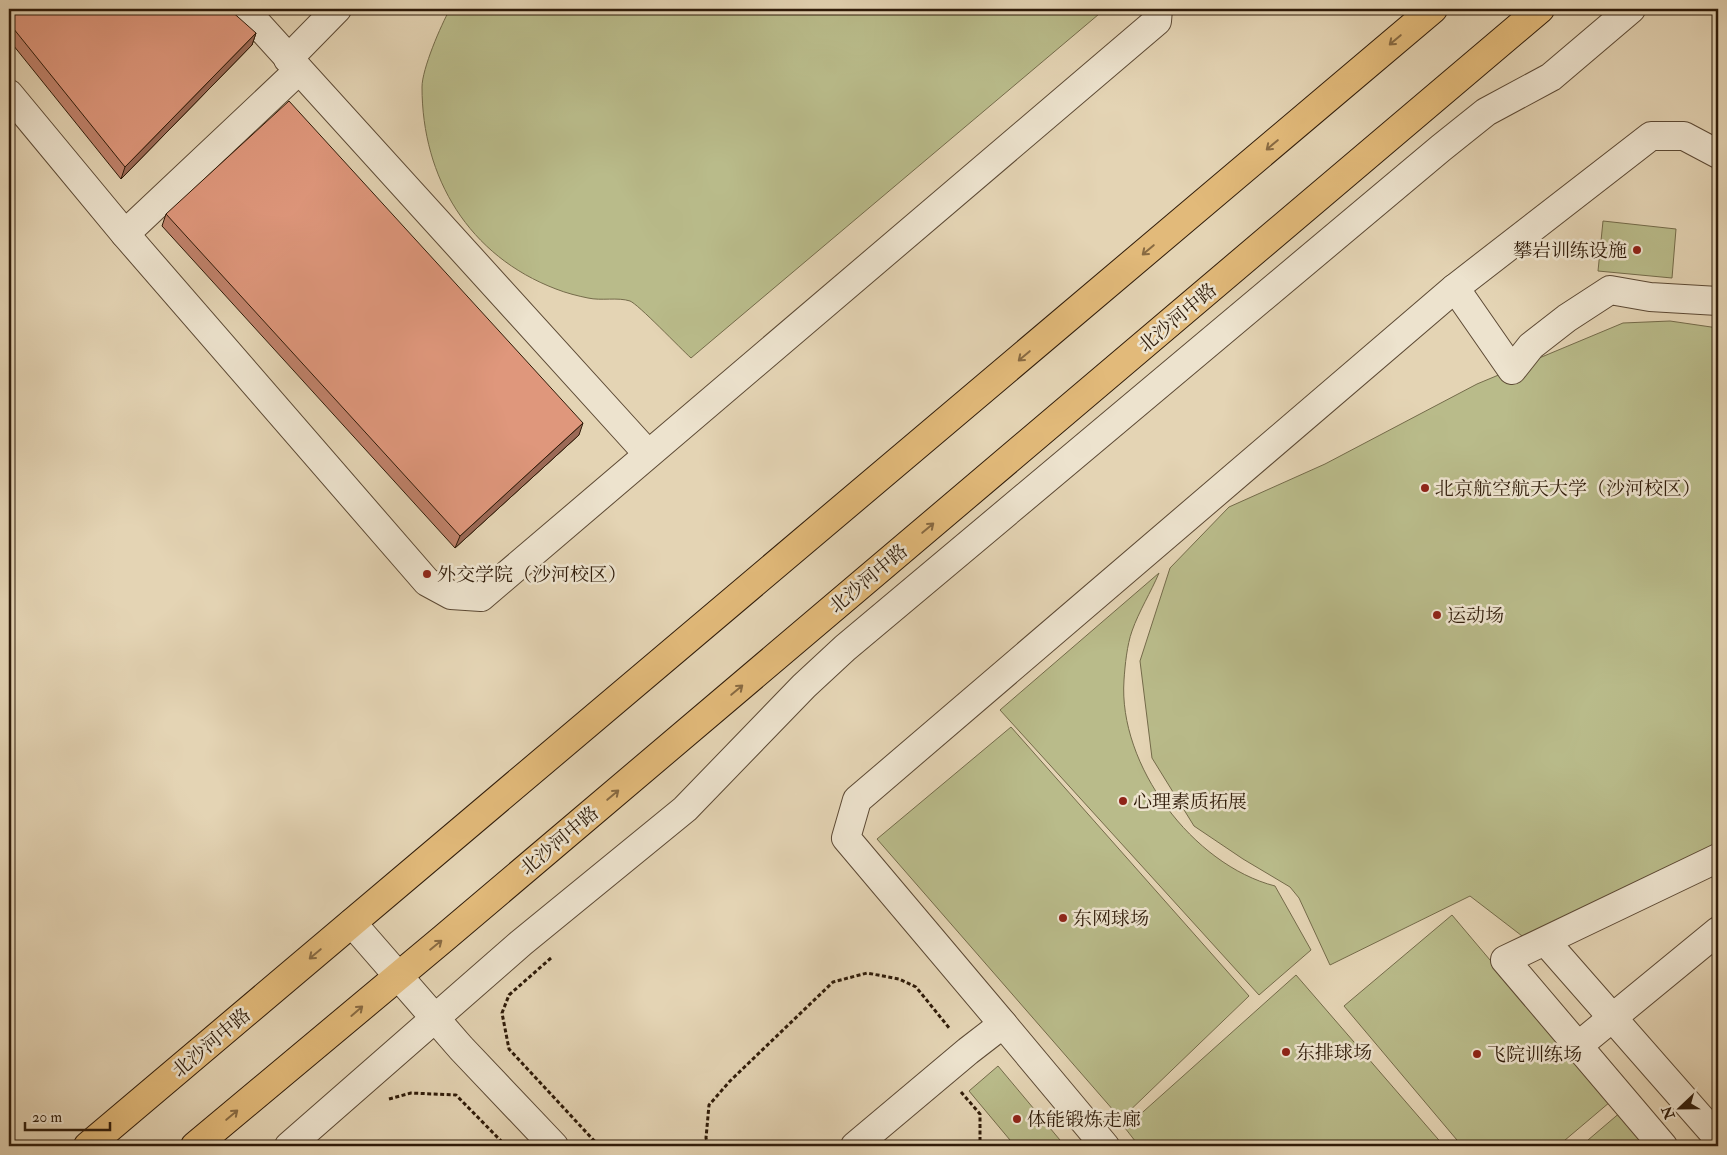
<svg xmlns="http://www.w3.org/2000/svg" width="1727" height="1155" font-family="'IM FELL Double Pica','Noto Serif SC',serif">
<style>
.park{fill:#b9bb8a;stroke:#746b4a}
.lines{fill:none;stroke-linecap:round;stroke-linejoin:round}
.minor-casing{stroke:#5c4934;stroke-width:30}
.major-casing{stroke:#2f1b09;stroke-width:30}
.path{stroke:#2f1b09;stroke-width:3;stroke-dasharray:4 2.5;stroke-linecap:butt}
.minor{stroke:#ede3ce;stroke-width:28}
.major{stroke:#e2ba7a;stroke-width:28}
.wall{fill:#c0826b;stroke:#2f1b09}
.shaded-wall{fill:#9c6a57;stroke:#2f1b09}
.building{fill:#df977c;stroke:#2f1b09}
.oneway{stroke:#886a42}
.poi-dot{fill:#8f2418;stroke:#ede3ce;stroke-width:2}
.labels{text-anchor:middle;stroke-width:5;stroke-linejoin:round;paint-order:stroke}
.poi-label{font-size:19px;fill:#2f1b09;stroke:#ede3ce;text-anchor:start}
.street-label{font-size:19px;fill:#2f1b09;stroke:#ede3ce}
</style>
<rect width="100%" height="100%" fill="#e4d4b4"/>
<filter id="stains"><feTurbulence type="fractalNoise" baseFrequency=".004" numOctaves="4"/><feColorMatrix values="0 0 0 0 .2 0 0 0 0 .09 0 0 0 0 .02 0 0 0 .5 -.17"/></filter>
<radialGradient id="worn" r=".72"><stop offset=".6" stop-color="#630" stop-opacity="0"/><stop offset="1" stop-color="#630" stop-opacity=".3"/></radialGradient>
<g class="park">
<path d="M450 9H1105L691 358C681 349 638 304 630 301 618 297 601 301 588 298 578 296 566 293 556 289 469 256 422 178 422 87 422 69 441 25 450 9Z"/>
<path d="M1603 221 1676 229 1672 278 1598 271Z"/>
<path d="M1670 321 1718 328V843L1526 939 1470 896 1330 965 1299 898 1290 887 1243 859 1194 826 1152 758 1140 661 1170 568 1229 507 1325 464 1477 384 1623 323Z"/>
<path d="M1159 573C1151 592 1139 611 1132 631 1127 645 1125 665 1124 680 1118 765 1193 865 1275 886L1311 950 1259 995 1000 710Z"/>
<path d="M1011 727 1249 996 1121 1119 877 839Z"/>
<path d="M1452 915 1610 1102 1558 1146H1462L1344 1006Z"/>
<path d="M1296 975 1444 1146H1139L1125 1128Z"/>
<path d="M998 1066 1065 1146H1015L969 1091Z"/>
<path d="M1622 1111 1652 1146H1581Z"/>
</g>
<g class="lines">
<g class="minor-casing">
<g id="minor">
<path d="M244 9 648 454"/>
<path d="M288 59 337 9"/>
<path d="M9 94 125 234 427 582 451 595 481 597 1157 21 1158 9"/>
<path d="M125 234 299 70"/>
<path d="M1455 288 1512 370 1531 346 1567 318 1610 290 1650 297 1718 301"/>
<path d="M352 923 461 1048 554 1146"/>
<path d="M1546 942 1718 1138"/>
<path d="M1003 1024 846 838 857 800 1455 288 1651 136H1684L1718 154"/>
<path d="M1578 1046 1718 931"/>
<path d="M289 1146 521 943 685 809 804 686 845 648 1441 148 1486 112 1551 77 1631 9"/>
<path d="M855 1146 968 1051 1003 1024 1105 1146"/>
<path d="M1663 1146 1505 960 1718 858"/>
</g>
</g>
<g class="major-casing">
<g id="major">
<path d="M88 1146 1433 9"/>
<path d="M195 1146 444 938 1540 9"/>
</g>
</g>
<g class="path">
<path d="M551 958 509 995 502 1013 509 1049 599 1146"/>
<path d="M961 1092 980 1114V1146"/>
<path d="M389 1099 411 1093 456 1095 506 1146"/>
<path d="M708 1146 706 1138 709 1105 730 1081 833 982 867 973 899 979 916 987 950 1029"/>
</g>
<use href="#minor" class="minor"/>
<use href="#major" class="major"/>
</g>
<g class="wall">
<path d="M9 9 256 33 252 45 121 179 9 40Z"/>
<path d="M166 214 579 435 455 548 162 226Z"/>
</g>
<g class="shaded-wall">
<path d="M256 33 252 45 121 179 125 167Z"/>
<path d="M583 423 579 435 455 548 460 536Z"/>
</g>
<g class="building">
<path d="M9 9H229L256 33 125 167 9 23Z"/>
<path d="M289 101 583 423 460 536 166 214Z"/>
</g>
<defs><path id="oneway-shaft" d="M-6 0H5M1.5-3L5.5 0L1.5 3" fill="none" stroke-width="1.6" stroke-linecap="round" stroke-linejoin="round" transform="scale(1.25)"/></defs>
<g class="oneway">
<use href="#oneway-shaft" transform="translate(1395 40) rotate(140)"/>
<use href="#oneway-shaft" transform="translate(1272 145) rotate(140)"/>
<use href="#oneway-shaft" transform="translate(1148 250) rotate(140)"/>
<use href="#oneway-shaft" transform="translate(1024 356) rotate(140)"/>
<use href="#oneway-shaft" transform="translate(928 528) rotate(-40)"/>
<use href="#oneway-shaft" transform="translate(737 690) rotate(-40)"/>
<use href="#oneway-shaft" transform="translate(613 795) rotate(-40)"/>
<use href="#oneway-shaft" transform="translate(436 945) rotate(-39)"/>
<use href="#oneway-shaft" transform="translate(315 954) rotate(140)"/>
<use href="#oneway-shaft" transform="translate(357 1011) rotate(-41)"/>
<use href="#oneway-shaft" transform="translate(232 1115) rotate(-40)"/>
</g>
<g class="poi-dot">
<circle cx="1637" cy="250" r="5"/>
<circle cx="1425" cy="488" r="5"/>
<circle cx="427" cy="574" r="5"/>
<circle cx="1437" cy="615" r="5"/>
<circle cx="1123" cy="801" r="5"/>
<circle cx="1063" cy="918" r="5"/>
<circle cx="1286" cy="1052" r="5"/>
<circle cx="1477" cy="1054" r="5"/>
<circle cx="1017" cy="1119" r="5"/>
</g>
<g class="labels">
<g class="poi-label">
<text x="1627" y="257" text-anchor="end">攀岩训练设施</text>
<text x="1435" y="495">北京航空航天大学（沙河校区）</text>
<text x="437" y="581">外交学院（沙河校区）</text>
<text x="1447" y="622">运动场</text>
<text x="1133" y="808">心理素质拓展</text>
<text x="1073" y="925">东网球场</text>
<text x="1296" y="1059">东排球场</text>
<text x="1487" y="1061">飞院训练场</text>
<text x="1027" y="1126">体能锻炼走廊</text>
</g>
<g class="street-label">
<text transform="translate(1177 317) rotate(-40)" y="7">北沙河中路</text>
<text transform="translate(868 578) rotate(-40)" y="7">北沙河中路</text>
<text transform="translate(559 840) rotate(-40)" y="7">北沙河中路</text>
<text transform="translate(211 1042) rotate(-40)" y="7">北沙河中路</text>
</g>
</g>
<rect width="1727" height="1155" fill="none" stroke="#e4d4b4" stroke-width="30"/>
<rect x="10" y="10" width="1707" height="1135" fill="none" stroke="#2f1b09" stroke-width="2.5"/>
<rect x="15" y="15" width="1697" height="1125" fill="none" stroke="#2f1b09"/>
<g transform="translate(1680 1108) rotate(248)" stroke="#ede3ce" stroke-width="4" paint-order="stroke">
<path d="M0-4L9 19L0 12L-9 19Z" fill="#2f1b09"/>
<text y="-8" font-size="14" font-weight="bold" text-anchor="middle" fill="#2f1b09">N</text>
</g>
<path d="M25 1122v8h85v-8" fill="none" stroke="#2f1b09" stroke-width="2.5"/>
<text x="32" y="1122" font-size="15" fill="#2f1b09" stroke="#ede3ce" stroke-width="4" paint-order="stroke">20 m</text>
<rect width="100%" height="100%" filter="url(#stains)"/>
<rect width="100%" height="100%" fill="url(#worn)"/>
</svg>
